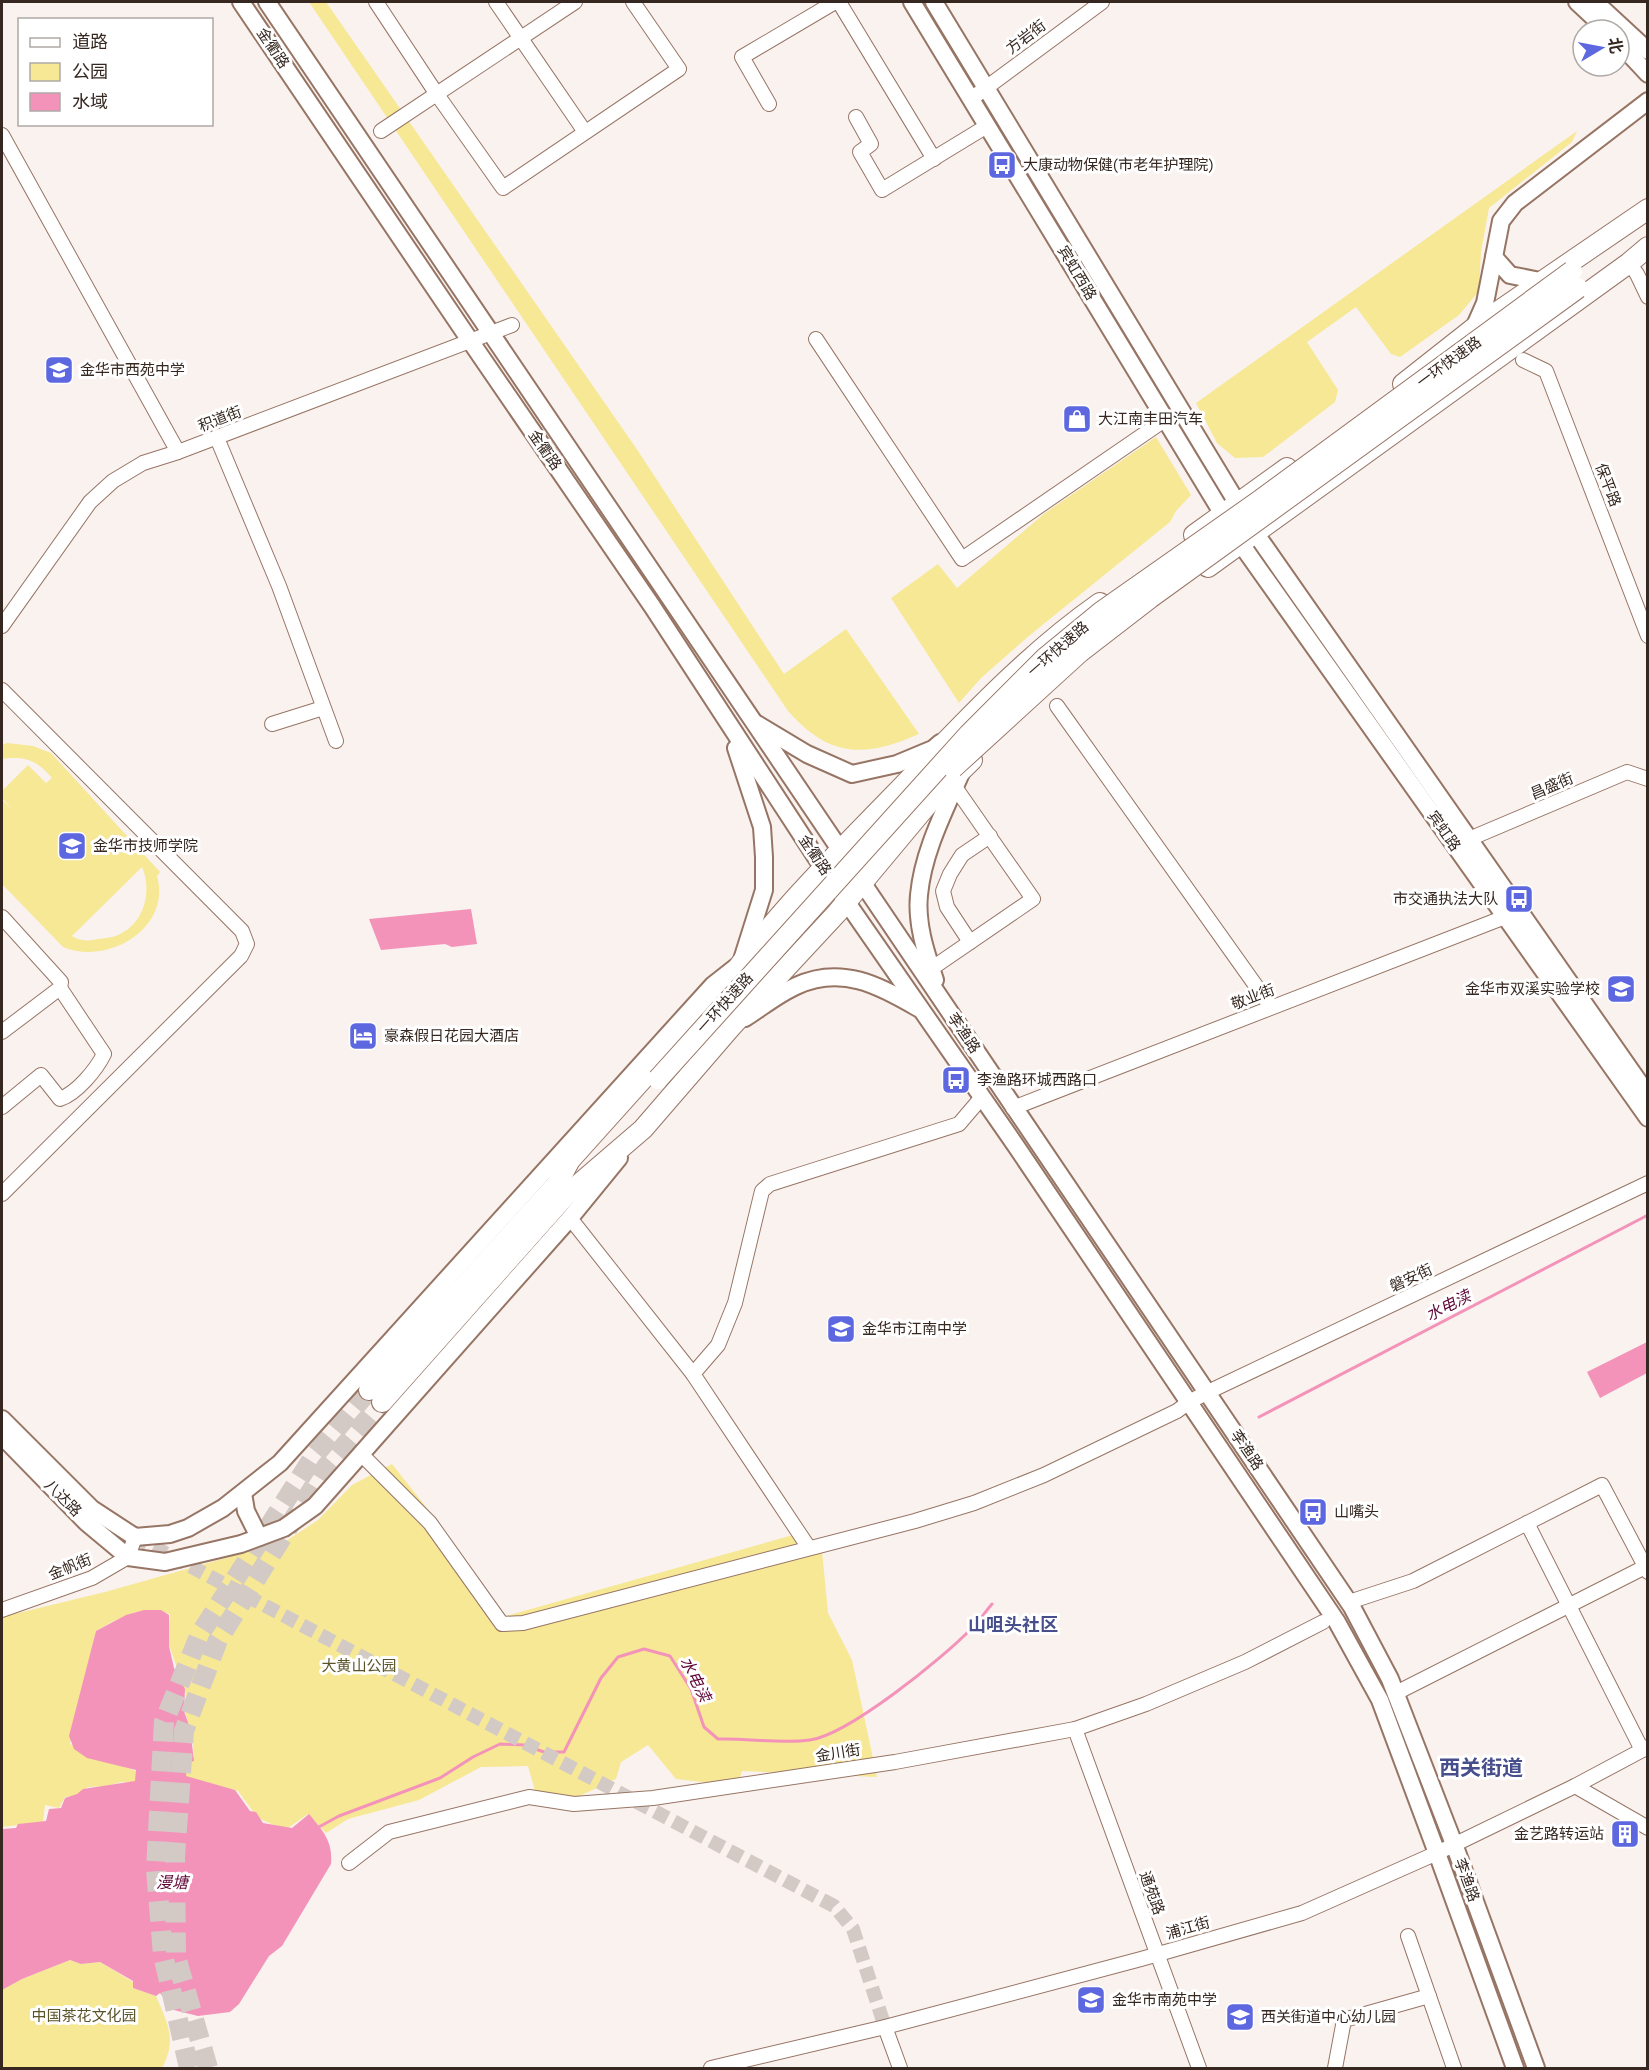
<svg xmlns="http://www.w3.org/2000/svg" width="1649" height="2070" font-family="'Work Sans','Noto Sans SC',sans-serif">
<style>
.green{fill:#f6e894;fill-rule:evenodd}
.water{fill:#f493ba}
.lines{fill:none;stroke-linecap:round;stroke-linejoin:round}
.stream{stroke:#f493ba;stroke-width:3}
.minor-tunnel{stroke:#d3cac6;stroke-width:14;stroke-dasharray:14 7;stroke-linecap:butt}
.highway-tunnel{stroke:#d3cac6;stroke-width:20;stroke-dasharray:20 10;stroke-linecap:butt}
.minor-casing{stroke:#977565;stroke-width:16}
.major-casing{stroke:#977565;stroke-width:20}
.highway-casing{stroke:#977565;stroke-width:22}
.minor{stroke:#fff;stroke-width:14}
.major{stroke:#fff;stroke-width:16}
.highway{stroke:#fff;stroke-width:20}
.highway-bridge-casing{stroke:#977565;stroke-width:22;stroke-linecap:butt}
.highway-bridge{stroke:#fff;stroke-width:20}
.labels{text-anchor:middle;stroke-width:6;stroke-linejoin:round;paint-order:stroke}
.street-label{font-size:15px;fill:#362821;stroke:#fff}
.poi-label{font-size:15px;fill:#362821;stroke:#fff;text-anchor:start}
.park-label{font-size:15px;fill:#5b5429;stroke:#fff}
.water-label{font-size:16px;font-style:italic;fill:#5f0737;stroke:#fff}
.quarter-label{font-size:18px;font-weight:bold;fill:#464f8c;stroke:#fff}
.district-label{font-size:21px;font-weight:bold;fill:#464f8c;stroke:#fff}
</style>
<rect width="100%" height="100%" fill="#faf2ef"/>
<g class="green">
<path d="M309 2H326L636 448 784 674 846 629 919 734C864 758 830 758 788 711Z"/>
<path d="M1577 131 1572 142 1489 208 1481 252 1479 291 1459 315 1400 357 1391 354 1356 307 1307 342 1338 390 1335 402 1263 457 1235 458 1217 443 1196 403Z"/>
<path d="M1156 437 1191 495 1176 511 1170 522 1030 635 981 678 959 703 891 598 938 564 957 588 1045 513Z"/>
<path d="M7 743 33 746 51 753 160 872 157 876C172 928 108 966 63 947L2 884V800L12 809 2 798V791L28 765 46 783 52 778C37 760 25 756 2 759V745ZM142 867C152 889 145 921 122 933 116 937 106 938 99 939 89 941 82 942 72 936Z"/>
<path d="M392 1464 445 1531 503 1617 807 1531 822 1551 828 1613 852 1660 877 1777 742 1771 737 1786 676 1779 648 1745 621 1762 616 1779 573 1799 535 1791 528 1766 481 1767 419 1800 348 1819 326 1833 308 1814 285 1830 258 1818 238 1791 186 1777 185 1762 194 1757 192 1735 184 1708 186 1694 168 1642 170 1614C140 1605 122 1616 96 1631L70 1744 138 1772 137 1782H121L107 1786 88 1787 76 1796 65 1797 59 1808 45 1805 43 1822 2 1827V1617L105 1592 286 1541 318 1520 352 1485Z"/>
<path d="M70 1960 81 1964 100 1962 133 1982V1988L156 1996C168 2024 177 2040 162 2068H2V1990L22 1979Z"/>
</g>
<g class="water">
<path d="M471 909 477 944 452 947 445 944 381 950 369 919Z"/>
<path d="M1647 1342V1373L1600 1398 1587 1372Z"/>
<path d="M144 1610H161L169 1615V1646L174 1668 185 1689 184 1711 190 1728 194 1761 187 1763 186 1776 235 1790 250 1811 256 1812 263 1823 292 1828 309 1814C323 1831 333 1841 331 1864L282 1946 269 1956 239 2004 230 2012 198 2016 170 2009 169 2004 160 1993 156 1996 133 1988V1981L100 1962 81 1964 70 1960 22 1979 2 1990V1829L16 1828 18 1824 46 1821 49 1809 61 1808 65 1798 77 1794 83 1789 135 1781 136 1770 87 1758 74 1749 69 1736 96 1631 126 1615Z"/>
</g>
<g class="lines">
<g class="stream">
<path d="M1259 1417 1648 1215"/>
<path d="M317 1828 339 1816 440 1778 473 1757 500 1744 524 1745 544 1752H564L601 1678 618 1657 644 1649 670 1656 691 1689 704 1727 718 1739C748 1738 780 1744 810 1740 848 1735 943 1658 971 1629 979 1622 985 1612 992 1604"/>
</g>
<path class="minor-tunnel" d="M135 1537 834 1906 853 1929 885 2027"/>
<g class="highway-tunnel">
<path d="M189 2068 163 1955 156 1869 164 1722 200 1634 314 1456 369 1390"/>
<path d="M208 2068 176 1957 175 1856 184 1731 218 1640 326 1467 382 1402"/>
</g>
<g class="minor-casing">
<g id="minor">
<path d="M376 2 436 93 503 188 679 69 633 2"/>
<path d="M496 2 585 132"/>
<path d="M839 2 934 159"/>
<path d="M971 99 1102 2"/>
<path d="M769 104 742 57 835 2"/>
<path d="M856 117 871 144 860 152 882 190 987 126"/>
<path d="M381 131 575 2"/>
<path d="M2 135 178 452"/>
<path d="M1629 263 1637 274 1648 297"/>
<path d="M816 339 962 559 1166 419"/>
<path d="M1523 360 1546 371 1648 636"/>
<path d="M217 438 279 586 336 741"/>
<path d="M2 626 90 502 113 481 143 463 178 452 512 325"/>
<path d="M2 690 242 931 247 944 241 956 2 1194"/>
<path d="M1057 706 1271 1007"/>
<path d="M272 724 323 708"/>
<path d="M1469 839 1627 772 1648 779"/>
<path d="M2 917 61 982 60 988 2 1032"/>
<path d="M970 942 947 907 943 891 950 874 962 855 990 836"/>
<path d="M925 973 1033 899 955 787"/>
<path d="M2 1107 41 1075 60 1099C77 1093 96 1070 104 1054L60 988"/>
<path d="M1013 1108 1505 917"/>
<path d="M570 1218 693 1374 809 1548"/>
<path d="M693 1374 718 1345 735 1303 762 1191 770 1184 959 1124 982 1097"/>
<path d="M361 1454 430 1523 502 1624 523 1623 915 1521 974 1503 1044 1475 1177 1411 1189 1402 1208 1392 1648 1183"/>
<path d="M1527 1523 1642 1750"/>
<path d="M1349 1602 1413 1581 1602 1485 1648 1572"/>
<path d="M2 1610 92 1578 128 1557 135 1537"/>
<path d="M1396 1693 1645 1567"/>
<path d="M1075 1729 1199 2068"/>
<path d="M1575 1786 1648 1828"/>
<path d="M349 1863 389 1832 529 1797 574 1804 653 1798 895 1762 1075 1729 1146 1704 1245 1662 1323 1622"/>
<path d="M1408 1936 1454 2068"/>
<path d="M885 2027 900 2068"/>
<path d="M711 2068 885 2027 1141 1959 1302 1913 1437 1853 1575 1786 1648 1747"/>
<path d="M1335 2068 1344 2020 1429 1996"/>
</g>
</g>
<g class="major-casing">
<g id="major">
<path d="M241 2 471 342 652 606 823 868 1016 1146 1337 1622 1380 1700 1437 1853 1515 2068"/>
<path d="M267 2 1352 1607 1390 1679 1454 1844 1536 2068"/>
<path d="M912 2 1241 544 1648 1118"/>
<path d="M934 2 1256 534 1648 1095"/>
<path d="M1577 2 1607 30"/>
<path d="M1595 2 1648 51"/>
<path d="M1619 43 1648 74"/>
<path d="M1494 257 1501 221 1515 203 1648 101"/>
<path d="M1474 328 1485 303 1494 257 1510 275 1540 281"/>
<path d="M757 724 807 754 852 774 897 764 933 749 940 743"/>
<path d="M935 980C926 953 916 924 919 895 923 852 944 812 961 773"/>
<path d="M745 1018C761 1008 778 994 796 986 841 965 879 985 918 1008"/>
<path d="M2 1419 92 1509 135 1537 170 1534 188 1528 223 1508 280 1463 713 985 741 963 764 890V857L762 827 736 748"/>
<path d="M2 1436 86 1522 128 1557 165 1562 241 1544 284 1528 315 1506 570 1218 619 1158"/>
<path d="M243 1493 246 1511 259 1537"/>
</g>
</g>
<g class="highway-casing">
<g id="highway">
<path d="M1403 384 1474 328 1648 209"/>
<path d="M1194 535 1287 468"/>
<path d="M1208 567 1629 263 1648 247"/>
<path d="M369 1390 557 1184 570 1160 720 993C769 920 833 858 894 795 959 728 1023 657 1100 603"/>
<path d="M382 1402 565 1196 643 1129 731 1027 837 913 933 798 972 760"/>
</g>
</g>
<use href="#minor" class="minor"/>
<use href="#major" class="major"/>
<use href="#highway" class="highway"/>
<g class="highway-bridge-casing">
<g id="highway-bridge">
<path d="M953 768 1080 652 1150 598 1578 288"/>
<path d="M658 1079 969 734 1045 658 1101 612 1259 501 1572 271"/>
</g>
</g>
<use href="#highway-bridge" class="highway-bridge"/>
</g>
<defs>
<g id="bus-square" transform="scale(1.5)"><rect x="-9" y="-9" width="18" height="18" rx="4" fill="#5d67df" stroke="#fff"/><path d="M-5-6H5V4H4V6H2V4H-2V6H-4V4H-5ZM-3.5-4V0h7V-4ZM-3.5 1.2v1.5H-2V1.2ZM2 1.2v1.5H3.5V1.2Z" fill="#fff"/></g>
<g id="school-square" transform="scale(1.5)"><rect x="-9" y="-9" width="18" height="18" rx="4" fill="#5d67df" stroke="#fff"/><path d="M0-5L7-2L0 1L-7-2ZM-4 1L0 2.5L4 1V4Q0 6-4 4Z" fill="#fff"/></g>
<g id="shop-square" transform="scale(1.5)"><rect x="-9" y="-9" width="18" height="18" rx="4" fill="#5d67df" stroke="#fff"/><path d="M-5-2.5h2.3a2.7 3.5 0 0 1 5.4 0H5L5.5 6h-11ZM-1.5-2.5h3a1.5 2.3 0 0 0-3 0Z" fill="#fff"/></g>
<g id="hotel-square" transform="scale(1.5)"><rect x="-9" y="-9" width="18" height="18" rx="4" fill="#5d67df" stroke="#fff"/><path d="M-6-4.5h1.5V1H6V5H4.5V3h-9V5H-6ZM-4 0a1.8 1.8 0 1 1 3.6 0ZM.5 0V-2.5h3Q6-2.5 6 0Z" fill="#fff"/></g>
<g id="building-square" transform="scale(1.5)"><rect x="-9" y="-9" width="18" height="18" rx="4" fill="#5d67df" stroke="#fff"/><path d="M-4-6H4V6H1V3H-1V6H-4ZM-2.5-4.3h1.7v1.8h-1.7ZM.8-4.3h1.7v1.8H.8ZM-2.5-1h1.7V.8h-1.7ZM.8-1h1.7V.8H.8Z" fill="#fff"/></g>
</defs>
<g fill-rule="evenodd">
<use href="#bus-square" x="1002" y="165"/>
<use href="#school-square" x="59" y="370"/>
<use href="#shop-square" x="1077" y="419"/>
<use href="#school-square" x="72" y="846"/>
<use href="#bus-square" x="1519" y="899"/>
<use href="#school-square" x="1621" y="989"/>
<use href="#hotel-square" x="363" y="1036"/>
<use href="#bus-square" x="956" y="1080"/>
<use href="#school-square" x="841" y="1329"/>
<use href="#bus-square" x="1313" y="1512"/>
<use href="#building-square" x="1625" y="1834"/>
<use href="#school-square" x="1091" y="2000"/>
<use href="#school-square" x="1240" y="2017"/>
</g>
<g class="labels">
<g class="street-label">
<text transform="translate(1026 37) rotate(-37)" y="5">方岩街</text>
<text transform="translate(273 48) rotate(56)" y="5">金衢路</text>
<text transform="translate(1077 273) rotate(59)" y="5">宾虹西路</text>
<text transform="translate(1449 362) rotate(-36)" y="5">一环快速路</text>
<text transform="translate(220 419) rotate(-21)" y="5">积道街</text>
<text transform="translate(545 450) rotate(55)" y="5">金衢路</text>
<text transform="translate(1608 485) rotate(69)" y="5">保平路</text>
<text transform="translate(1058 649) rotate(-41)" y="5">一环快速路</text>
<text transform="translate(1552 786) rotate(-23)" y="5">昌盛街</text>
<text transform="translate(1444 831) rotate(55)" y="5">宾虹路</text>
<text transform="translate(815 855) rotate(56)" y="5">金衢路</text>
<text transform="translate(1253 997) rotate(-21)" y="5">敬业街</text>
<text transform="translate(725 1003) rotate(-48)" y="5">一环快速路</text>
<text transform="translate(964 1033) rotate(56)" y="5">李渔路</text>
<text transform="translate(1411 1278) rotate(-25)" y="5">磐安街</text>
<text transform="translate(1247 1450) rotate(56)" y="5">李渔路</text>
<text transform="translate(63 1498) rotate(45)" y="5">八达路</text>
<text transform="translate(70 1567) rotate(-22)" y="5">金帆街</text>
<text transform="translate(838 1753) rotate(-9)" y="5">金川街</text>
<text transform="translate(1467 1880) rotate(70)" y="5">李渔路</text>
<text transform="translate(1152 1893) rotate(70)" y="5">通苑路</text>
<text transform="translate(1188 1928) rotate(-16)" y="5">浦江街</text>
</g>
<g class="poi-label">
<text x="1023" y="170">大康动物保健(市老年护理院)</text>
<text x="80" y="375">金华市西苑中学</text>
<text x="1098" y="424">大江南丰田汽车</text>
<text x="93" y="851">金华市技师学院</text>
<text x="1498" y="904" text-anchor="end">市交通执法大队</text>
<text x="1600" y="994" text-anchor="end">金华市双溪实验学校</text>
<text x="384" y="1041">豪森假日花园大酒店</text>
<text x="977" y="1085">李渔路环城西路口</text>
<text x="862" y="1334">金华市江南中学</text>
<text x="1334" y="1517">山嘴头</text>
<text x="1604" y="1839" text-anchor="end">金艺路转运站</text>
<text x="1112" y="2005">金华市南苑中学</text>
<text x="1261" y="2022">西关街道中心幼儿园</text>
</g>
<g class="park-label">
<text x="359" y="1671">大黄山公园</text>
<text x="84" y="2021">中国茶花文化园</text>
</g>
<g class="water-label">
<text transform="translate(1448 1305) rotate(-27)" y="6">水电渎</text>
<text transform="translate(696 1679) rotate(63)" y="6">水电渎</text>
<text x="172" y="1888">漫塘</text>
</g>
<g class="quarter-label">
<text x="1013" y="1631">山咀头社区</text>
</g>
<g class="district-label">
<text x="1481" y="1775">西关街道</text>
</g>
</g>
<rect width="1649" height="2070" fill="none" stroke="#362821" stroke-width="6"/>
<rect x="18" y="18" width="195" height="108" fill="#ffffff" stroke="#afa9a6" stroke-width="1.5"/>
<rect x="30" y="38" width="30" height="9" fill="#ffffff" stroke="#afa9a6" stroke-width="1.5"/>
<text x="72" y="48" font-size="18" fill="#362821">道路</text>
<rect x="30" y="63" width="30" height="18" fill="#f6e894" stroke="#afa9a6" stroke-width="1.5"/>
<text x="72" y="78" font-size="18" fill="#362821">公园</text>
<rect x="30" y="93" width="30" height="18" fill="#f493ba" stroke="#afa9a6" stroke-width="1.5"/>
<text x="72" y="108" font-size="18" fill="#362821">水域</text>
<g transform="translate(1601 48) rotate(80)"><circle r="28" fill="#ffffff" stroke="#afa9a6" stroke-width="1.5"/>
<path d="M0-4.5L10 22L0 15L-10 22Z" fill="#5d67df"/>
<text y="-9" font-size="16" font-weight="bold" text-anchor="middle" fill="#362821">北</text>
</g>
</svg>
